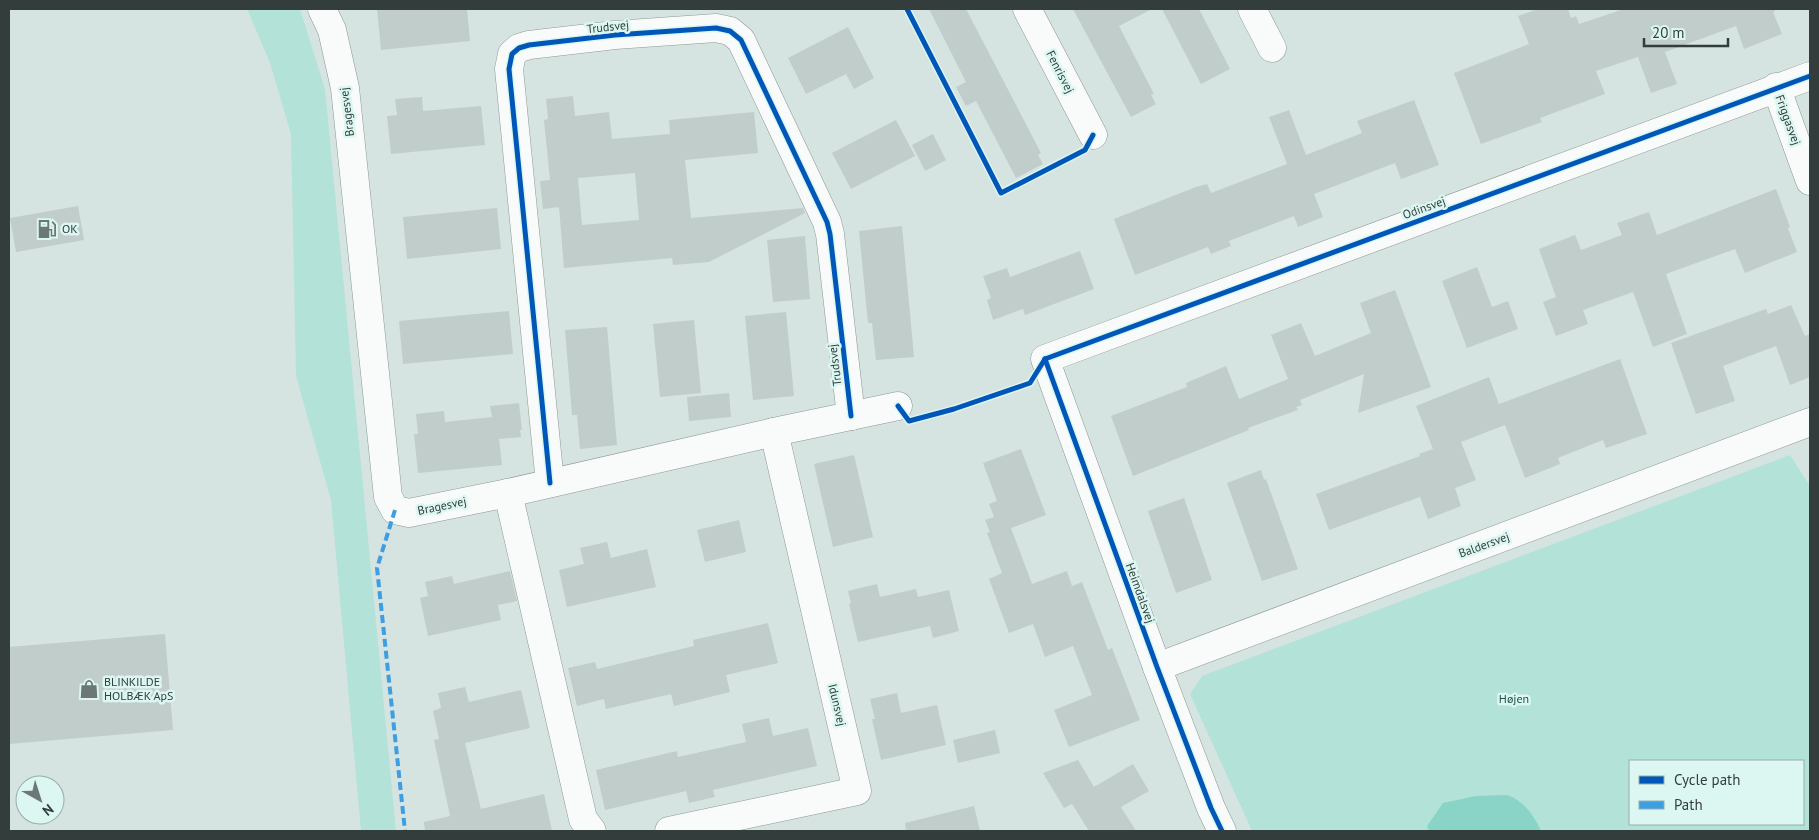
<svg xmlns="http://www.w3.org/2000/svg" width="1819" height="840" font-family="'PT Sans',sans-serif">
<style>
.green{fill:#b3e2d9;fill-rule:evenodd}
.forest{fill:#8ad3c7}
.building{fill:#c1cdca;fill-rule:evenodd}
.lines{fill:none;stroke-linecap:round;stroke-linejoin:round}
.street-casing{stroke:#8c9895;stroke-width:29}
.street{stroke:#f9fbfa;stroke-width:28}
.quiet{stroke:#3e9ee2;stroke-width:4;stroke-dasharray:8 4;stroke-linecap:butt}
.cycleway-casing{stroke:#dcf7f2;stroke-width:8}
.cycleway{stroke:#0057b8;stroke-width:5}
.labels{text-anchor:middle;stroke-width:5;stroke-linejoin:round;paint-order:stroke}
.street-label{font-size:12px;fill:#333e3c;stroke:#dcf7f2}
.poi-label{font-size:12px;fill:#333e3c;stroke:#dcf7f2;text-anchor:start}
.park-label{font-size:12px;fill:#20534b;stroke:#dcf7f2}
</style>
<rect width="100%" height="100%" fill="#d5e4e0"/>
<g class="green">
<path d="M247 9H300L325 89 396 831H361L331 500 296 376 291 134 270 63Z"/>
<path d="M1790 455 1810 486V831H1252L1190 694 1202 676ZM1630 761H1803V824H1630Z"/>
</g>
<path class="forest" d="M1507 795C1524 801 1534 815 1541 831H1429L1427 826 1443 803 1476 796Z"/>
<g class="building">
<path d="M377 9H467L470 41 381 50Z"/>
<path d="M929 9H966L1041 153 1038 155 1043 164 1016 178 976 101 966 106 956 87 966 82Z"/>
<path d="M1073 9H1152L1119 26 1154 94 1151 95 1156 104 1131 117Z"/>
<path d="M1162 9H1199L1230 69 1201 84Z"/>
<path d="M1538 9H1568L1571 18 1576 16 1579 24 1624 9H1775V11L1773 12 1782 34 1744 49 1736 26 1665 52 1677 84 1651 93 1638 57 1596 71 1605 94 1540 118 1542 122 1481 144 1454 73 1529 44 1518 16Z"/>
<path d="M848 27 874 78 854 89 846 74 806 94 788 58Z"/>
<path d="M573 96 575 116 609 112 612 139 670 134 669 120 754 112 758 153 685 160 691 218 803 208 805 213 709 262 673 265 672 258 564 268 559 207 543 209 540 181 550 180 544 120 548 119 546 99ZM635 173 639 220 582 225 578 178Z"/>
<path d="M422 97 423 111 481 106 485 145 391 154 387 116 397 115 395 99Z"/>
<path d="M1414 100 1439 165 1401 179 1395 163 1314 194 1323 217 1298 227 1294 216 1229 241 1231 246 1211 254 1208 247 1135 275 1114 219 1196 187 1207 184 1211 193 1287 164 1269 117 1289 110 1306 155 1362 133 1357 121Z"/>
<path d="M896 120 915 156 851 189 832 153Z"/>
<path d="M933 134 946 160 925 171 912 145Z"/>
<path d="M1776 189 1790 227 1788 228 1797 252 1745 273 1735 249 1666 274 1687 334 1653 347 1633 292 1583 310 1588 324 1556 336 1543 302 1556 297 1539 249 1575 235 1581 250 1622 235 1617 223 1649 212 1657 235Z"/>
<path d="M78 206 84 240 16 252 10 218Z"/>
<path d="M497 208 501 249 407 259 403 217Z"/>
<path d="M902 226 914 357 876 360 872 323H868L859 231Z"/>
<path d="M805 236 810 299 773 302 767 240Z"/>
<path d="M1080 251 1094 289 1025 315 1023 309 993 320 987 300 991 298 983 276 1007 268 1010 277Z"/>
<path d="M1477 267 1492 307 1508 301 1518 329 1467 348 1442 281Z"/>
<path d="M1395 290 1431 387 1358 413 1364 374 1300 400 1302 405 1296 407 1298 410 1248 428 1249 430 1133 476 1111 416 1187 387 1186 383 1226 366 1239 399 1288 379 1271 335 1301 323 1315 356 1371 333 1360 303Z"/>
<path d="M1791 305 1805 336 1810 334V377L1790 385 1776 346 1723 366 1735 401 1696 414 1671 343 1766 309 1768 314Z"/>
<path d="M509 311 513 354 403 364 399 321Z"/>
<path d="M786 312 794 396 753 400 745 316Z"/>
<path d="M694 320 701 393 660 397 653 324Z"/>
<path d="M607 327 617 445 580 449 577 415H572L565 330Z"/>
<path d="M1620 359 1647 434 1606 448 1603 440 1558 458 1560 464 1525 478 1505 425 1461 442 1476 480 1455 488 1461 506 1428 519 1420 497 1329 530 1316 494 1420 456 1419 454 1433 449 1416 406 1489 377 1499 404Z"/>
<path d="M729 393 731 417 689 421 687 397Z"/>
<path d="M519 403 522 430H520L521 437 499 439 502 465 418 473 414 434H418L416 414 444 411 445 422 492 417 490 406Z"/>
<path d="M1021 449 1046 515 1011 528 1032 584 1067 571 1072 586 1082 582 1108 650 1112 648 1140 720 1069 747 1054 710 1092 695 1073 646 1045 657 1033 624 1009 633 989 579 1002 573 987 533 990 532 985 520 994 517 989 504 997 501 983 463Z"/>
<path d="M854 455 873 537 833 547 814 464Z"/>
<path d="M1261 470 1264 480 1266 479 1298 569 1262 581 1227 483Z"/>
<path d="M1184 498 1212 580 1176 593 1148 511Z"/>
<path d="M739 520 746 552 705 562 697 530Z"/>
<path d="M607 542 611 558 647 549 656 587 567 607 559 570 584 564 580 548Z"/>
<path d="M510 571 517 601 498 605 501 620 428 636 420 598 428 596 425 582 452 576 454 584Z"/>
<path d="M877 584 880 597 916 589 918 597 949 590 959 631 933 638 930 626 858 642 849 604 851 603 848 591Z"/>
<path d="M768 623 778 663 726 675 730 692 674 706 671 694 606 709 604 699 577 706 568 668 595 662 597 669 694 646 693 640Z"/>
<path d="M165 634 173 730 9 744V647Z"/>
<path d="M465 687 469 702 521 690 530 728 465 743 481 809 544 794 552 831H425L424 822 450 816 434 740 439 739 433 711 441 708 438 693Z"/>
<path d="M897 693 901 713 937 705 946 745 881 760 872 719H875L870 699Z"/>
<path d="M769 718 773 736 808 728 817 766 713 790 715 797 689 803 686 791 605 810 596 770 677 751 678 757 746 742 742 724Z"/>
<path d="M995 730 1000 753 958 763 953 740Z"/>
<path d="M1078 760 1094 787 1133 764 1149 791 1121 807 1136 831H1089L1072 804 1064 808 1043 773Z"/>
<path d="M974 806 980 831H906L905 823Z"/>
</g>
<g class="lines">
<g class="street-casing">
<g id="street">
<path d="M322 9 332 30 345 88 388 497 395 510 409 513 508 493 774 432 898 406"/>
<path d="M1027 9 1093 135"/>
<path d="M1252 9 1272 48"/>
<path d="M1776 87 1810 181"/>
<path d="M550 483 509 69 512 54 519 48 529 45 615 35 716 28 730 31 741 40 827 222 830 234 851 416"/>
<path d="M508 493 583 819 592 831"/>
<path d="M1157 667 1810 422"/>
<path d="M669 831 857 791 774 432"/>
<path d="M1222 831 1211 808 1157 667 1045 359 1810 76"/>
</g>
</g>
<use href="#street" class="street"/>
<path class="quiet" d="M395 510 377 568 405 831"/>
<g class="cycleway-casing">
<g id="cycleway">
<path d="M907 9 1001 193 1085 150 1093 135"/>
<path d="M1045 359 1810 76"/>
<path d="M1045 359 1157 667 1211 808 1222 831"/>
<path d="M898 406 909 421 954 409 1030 383 1045 359"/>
<path d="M550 483 509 69 512 54 519 48 529 45 615 35 716 28 730 31 741 40 827 222 830 234 851 416"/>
</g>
</g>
<use href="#cycleway" class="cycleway"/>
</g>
<defs>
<g id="fuel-bare" transform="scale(1.5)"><path d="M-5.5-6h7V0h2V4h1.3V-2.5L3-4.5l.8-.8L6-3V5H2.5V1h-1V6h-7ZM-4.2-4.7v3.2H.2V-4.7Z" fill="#6c7875" stroke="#dcf7f2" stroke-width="2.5" paint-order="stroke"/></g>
<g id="shop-bare" transform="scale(1.5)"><path d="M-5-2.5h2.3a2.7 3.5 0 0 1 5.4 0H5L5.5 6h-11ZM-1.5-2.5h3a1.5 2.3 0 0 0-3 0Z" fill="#6c7875" stroke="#dcf7f2" stroke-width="2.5" paint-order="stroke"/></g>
</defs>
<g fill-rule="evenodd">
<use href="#fuel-bare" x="47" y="229"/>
<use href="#shop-bare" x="89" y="689"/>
</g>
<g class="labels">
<g class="street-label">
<text transform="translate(608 27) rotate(-6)" y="4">Trudsvej</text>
<text transform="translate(1060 72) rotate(63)" y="4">Fenrisvej</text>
<text transform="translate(347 112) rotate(-97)" y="4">Bragesvej</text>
<text transform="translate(1788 120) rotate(70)" y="4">Friggasvej</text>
<text transform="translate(1424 208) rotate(-20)" y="4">Odinsvej</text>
<text transform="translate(835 365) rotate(-97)" y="4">Trudsvej</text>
<text transform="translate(442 506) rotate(-12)" y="4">Bragesvej</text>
<text transform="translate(1484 545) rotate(-20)" y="4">Baldersvej</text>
<text transform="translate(1140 593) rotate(70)" y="4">Heimdalsvej</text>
<text transform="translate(837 705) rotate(77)" y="4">Idunsvej</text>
</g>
<g class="poi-label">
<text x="62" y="233">OK</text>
<text x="104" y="686">BLINKILDE<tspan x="104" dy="14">HOLBÆK ApS</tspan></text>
</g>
<g class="park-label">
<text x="1514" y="703">Højen</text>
</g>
</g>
<rect width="1819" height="840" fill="none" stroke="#333e3c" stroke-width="20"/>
<rect x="1629" y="760" width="175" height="65" fill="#dcf7f2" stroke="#98ada9"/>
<rect x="1639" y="776" width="25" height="8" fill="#0057b8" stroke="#98ada9"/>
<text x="1674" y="785" font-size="15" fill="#333e3c">Cycle path</text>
<rect x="1639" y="801" width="25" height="8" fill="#3e9ee2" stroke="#98ada9"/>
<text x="1674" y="810" font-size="15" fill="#333e3c">Path</text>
<g transform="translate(40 800) rotate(141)"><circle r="24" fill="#dcf7f2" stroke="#98ada9"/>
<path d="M0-4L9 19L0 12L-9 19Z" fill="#6c7875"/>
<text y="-8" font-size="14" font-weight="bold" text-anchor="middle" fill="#333e3c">N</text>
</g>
<path d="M1644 38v8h84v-8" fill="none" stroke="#333e3c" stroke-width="2.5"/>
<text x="1652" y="38" font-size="15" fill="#333e3c" stroke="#dcf7f2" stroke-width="4" paint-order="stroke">20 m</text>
</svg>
